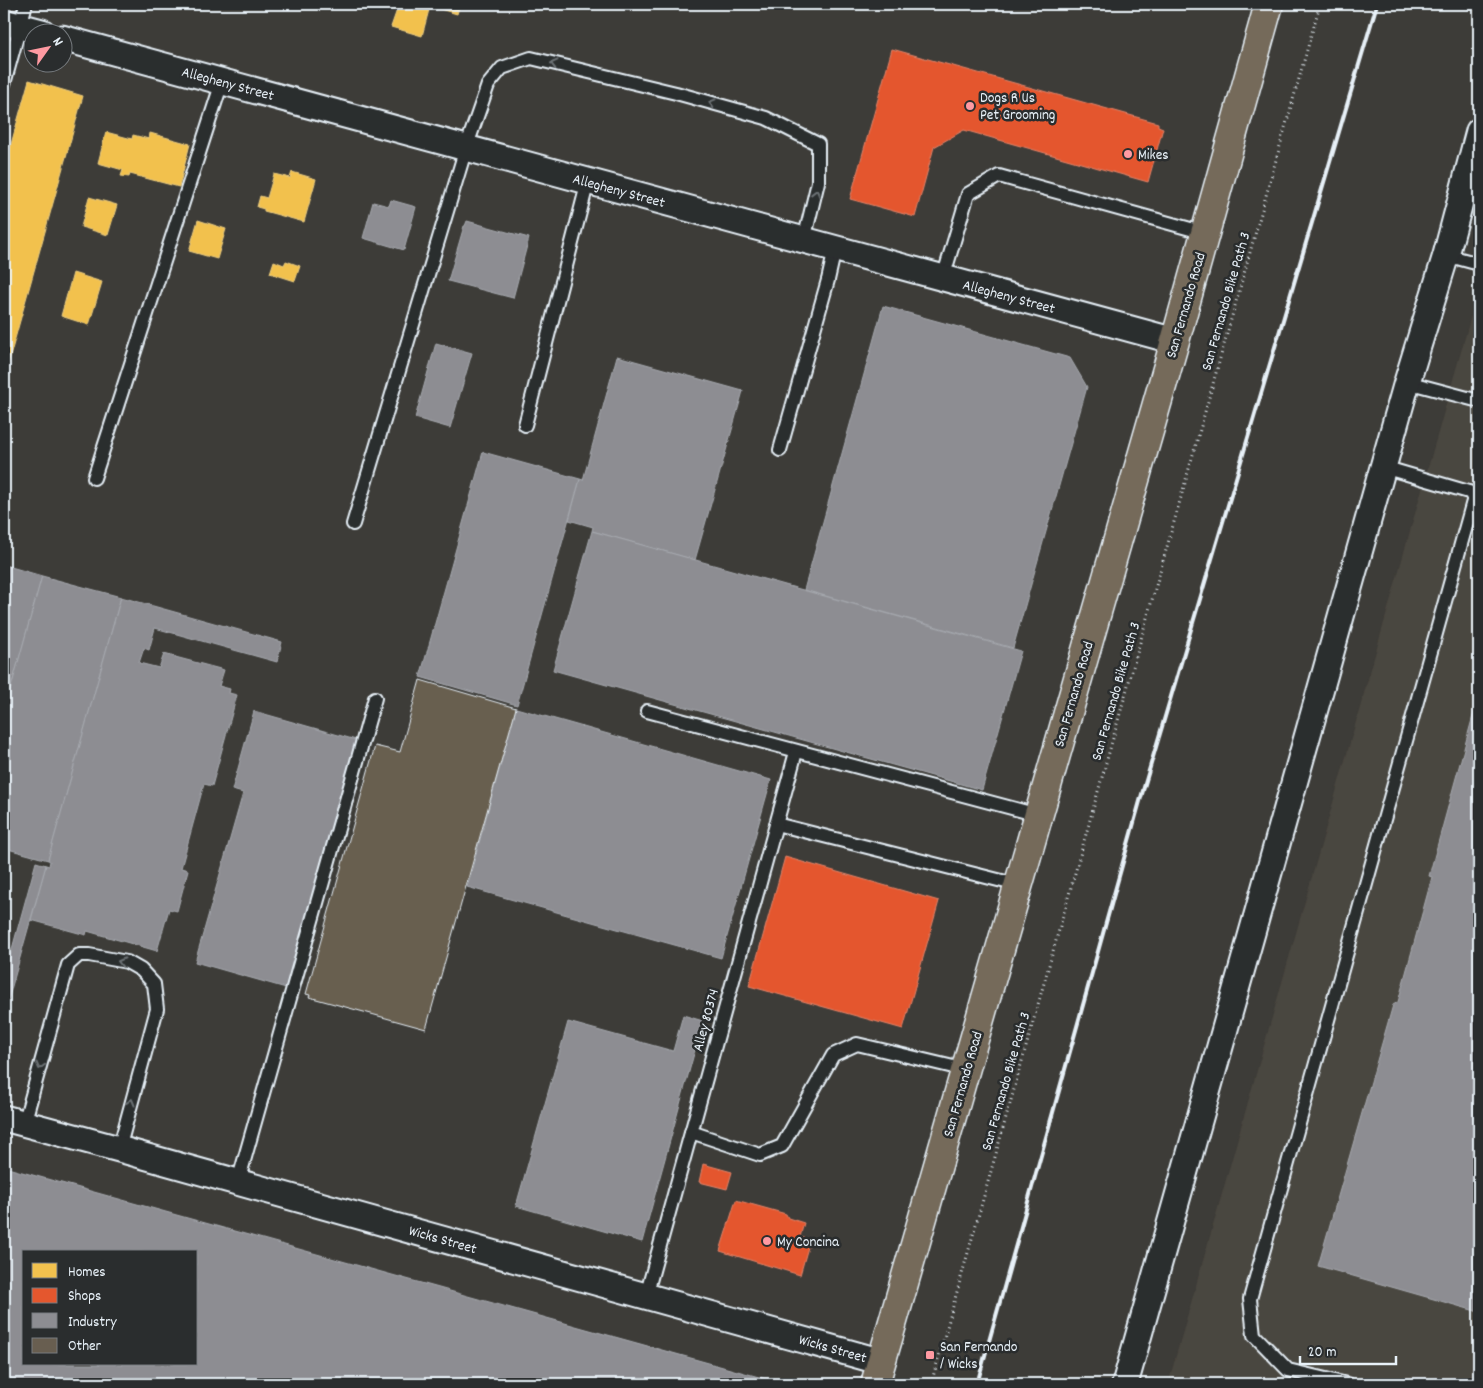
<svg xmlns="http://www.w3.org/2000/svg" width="1483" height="1388" font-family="Dekko,sans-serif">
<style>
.built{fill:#4a463f}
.homes{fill:#f2c14e;stroke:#efcf81}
.shops{fill:#e4572e;stroke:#e5856b}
.industry{fill:#8d8d92;stroke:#a8abb1;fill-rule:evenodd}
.building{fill:#685e50;stroke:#e8f1f8}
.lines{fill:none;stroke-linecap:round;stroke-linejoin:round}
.lane-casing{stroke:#e8f1f8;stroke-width:16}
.street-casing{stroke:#e8f1f8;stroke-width:29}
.primary-casing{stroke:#e8f1f8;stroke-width:31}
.path{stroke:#e8f1f8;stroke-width:3;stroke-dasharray:1 4;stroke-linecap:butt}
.lane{stroke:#2a2d2e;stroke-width:12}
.street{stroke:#2a2d2e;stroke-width:25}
.primary{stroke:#746a5a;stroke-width:28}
.rail{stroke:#e8f1f8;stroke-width:4}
.oneway{stroke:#6c7275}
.poi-dot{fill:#ff9aa2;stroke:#2a2d2e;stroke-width:2}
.labels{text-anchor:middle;stroke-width:5;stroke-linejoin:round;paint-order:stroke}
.street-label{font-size:15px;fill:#e8f1f8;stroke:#2a2d2e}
.poi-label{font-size:15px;fill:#e8f1f8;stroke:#2a2d2e;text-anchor:start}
</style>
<rect width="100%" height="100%" fill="#3d3c38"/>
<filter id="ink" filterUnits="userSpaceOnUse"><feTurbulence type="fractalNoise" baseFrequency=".02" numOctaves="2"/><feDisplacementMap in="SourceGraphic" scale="10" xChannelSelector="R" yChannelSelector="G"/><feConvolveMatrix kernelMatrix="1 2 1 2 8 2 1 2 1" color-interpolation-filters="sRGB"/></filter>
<g filter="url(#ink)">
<path class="built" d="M1479 288V1384H1168Z"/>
<g class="homes">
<path d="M399 4H460L457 14 430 6 422 36 391 27Z"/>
<path d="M29 80 83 96 4 378V169Z"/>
<path d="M106 132 132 139 133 135 149 139 150 133 190 144 179 187 130 174 129 177 121 176 123 170 98 163Z"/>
<path d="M292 172 316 179 304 222 264 211V209L257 207 260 196 267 198 274 174 290 178Z"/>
<path d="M89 197 117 205 108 235 81 227Z"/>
<path d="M198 220 226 229 217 259 189 251Z"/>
<path d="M274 261 284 265 286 261 300 266 295 281 270 273Z"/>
<path d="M73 273 102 282 89 325 61 316Z"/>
</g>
<g class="shops">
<path d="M892 49 1158 123V126L1163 128 1148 182 964 130 934 147 915 217 850 199Z"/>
<path d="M785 857 939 901 903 1029 749 986Z"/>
<path d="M703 1164 732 1172 727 1189 699 1182Z"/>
<path d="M736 1200 786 1214 788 1218 804 1223 800 1237 810 1240 800 1275 720 1251Z"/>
</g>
<g class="industry">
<path d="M391 200 416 207 404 250 363 238 373 202 389 206Z"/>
<path d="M467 221 529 238 513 298 448 281 464 226H465Z"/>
<path d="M883 306 1070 358 1087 387 1013 648 804 590Z"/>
<path d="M436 343 472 353 450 428 415 418Z"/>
<path d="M617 356 743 391 695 560 592 531 593 527 569 520 580 479 583 480Z"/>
<path d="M483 452 580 479 517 705 420 677Z"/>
<path d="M592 531 1021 651 982 790 553 670Z"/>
<path d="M4 565 42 576 4 713Z"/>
<path d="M42 576 121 597 48 860 4 848V713Z"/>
<path d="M121 597 282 642 277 662 155 628 149 650 144 648 139 663 159 668 164 654 224 670 219 686 230 689 229 693 237 695 212 786 204 784 181 868 188 870 177 911 169 909 157 951 87 931 86 935 31 920 46 865 49 866 50 861 48 860Z"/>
<path d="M1479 694V1312L1318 1266 1393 1005 1398 1002 1432 877 1429 876Z"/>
<path d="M516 708 771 780 721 958 467 887Z"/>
<path d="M254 711 356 740 286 988 195 962 243 793 232 790Z"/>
<path d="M36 862 46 865 7 1004 4 1003V978Z"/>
<path d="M683 1015 703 1021 642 1242 516 1206 568 1022 673 1051Z"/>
<path d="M4 1167 784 1384H4ZM24 1252H196V1364H24Z"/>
</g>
<path class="building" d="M420 680 516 708 426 1029 309 997 310 995 306 994 375 746 400 752Z"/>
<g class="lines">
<g class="lane-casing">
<g id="lane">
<path d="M4 84 26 4"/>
<path d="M1446 255 1479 264"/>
<path d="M943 278 968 194 999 176 1205 233"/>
<path d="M1407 382 1479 401"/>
<path d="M525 425 588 181"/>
<path d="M780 450 828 280 835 249"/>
<path d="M1383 467 1479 495"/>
<path d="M94 478 222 82"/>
<path d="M353 524 466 148 488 85 502 68 531 58 676 93 766 118 818 144V182L804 240"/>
<path d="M647 711 1038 815"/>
<path d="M776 824 1018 885"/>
<path d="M24 1124 68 965 79 955H89L127 962 141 970 154 984 157 1009 119 1149"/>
<path d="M691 1132 760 1155 782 1146 833 1055 857 1044 966 1070"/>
<path d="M238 1182 375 698"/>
<path d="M646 1296 796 752"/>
<path d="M1347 1384 1288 1370 1254 1335 1250 1299 1475 494"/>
</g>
</g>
<g class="street-casing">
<g id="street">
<path d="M4 22 42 32"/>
<path d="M62 38 1175 341"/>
<path d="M4 1118 119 1149 882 1362"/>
<path d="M1125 1384 1407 382 1446 255 1479 131"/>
</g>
</g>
<g class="primary-casing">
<path id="primary" d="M875 1384 1175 341 1269 4"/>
</g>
<path class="path" d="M931 1384 1320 4"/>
<use href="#lane" class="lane"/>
<use href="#street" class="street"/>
<use href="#primary" class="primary"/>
<path class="rail" d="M977 1384 1142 794 1377 4"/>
</g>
<defs><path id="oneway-chevron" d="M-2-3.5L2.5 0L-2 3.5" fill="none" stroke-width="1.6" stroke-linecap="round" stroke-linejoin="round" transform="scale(1.25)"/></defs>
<g class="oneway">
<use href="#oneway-chevron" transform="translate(554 64) rotate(-166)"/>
<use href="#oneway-chevron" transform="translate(712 103) rotate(-165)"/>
<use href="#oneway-chevron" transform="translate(816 193) rotate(-76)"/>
<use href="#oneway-chevron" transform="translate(121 962) rotate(-166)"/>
<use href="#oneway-chevron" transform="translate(40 1066) rotate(105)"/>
<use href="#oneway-chevron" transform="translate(131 1102) rotate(-75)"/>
</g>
</g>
<g class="poi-dot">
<circle cx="970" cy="106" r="5"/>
<circle cx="1128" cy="154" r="5"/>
<circle cx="767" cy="1241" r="5"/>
<rect x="925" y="1350" width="10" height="10" rx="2.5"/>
</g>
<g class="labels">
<g class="street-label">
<text transform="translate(228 83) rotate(15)" y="5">Allegheny Street</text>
<text transform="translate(619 190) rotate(15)" y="5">Allegheny Street</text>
<text transform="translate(1009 296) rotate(15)" y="5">Allegheny Street</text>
<text transform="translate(1225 301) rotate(-74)" y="5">San Fernando Bike Path 3</text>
<text transform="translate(1185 305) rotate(-74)" y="5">San Fernando Road</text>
<text transform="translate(1115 691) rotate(-74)" y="5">San Fernando Bike Path 3</text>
<text transform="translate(1073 694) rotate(-74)" y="5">San Fernando Road</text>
<text transform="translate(705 1020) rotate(-75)" y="5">Alley 80374</text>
<text transform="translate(1005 1081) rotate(-74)" y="5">San Fernando Bike Path 3</text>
<text transform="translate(962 1084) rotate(-74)" y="5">San Fernando Road</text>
<text transform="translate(443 1239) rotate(16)" y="5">Wicks Street</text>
<text transform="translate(833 1348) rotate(16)" y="5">Wicks Street</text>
</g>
<g class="poi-label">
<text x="980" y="102">Dogs R Us<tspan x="980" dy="17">Pet Grooming</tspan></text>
<text x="1138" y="159">Mikes</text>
<text x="777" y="1246">My Concina</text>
<text x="940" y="1351">San Fernando<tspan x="940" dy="17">/ Wicks</tspan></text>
</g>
</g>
<rect width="1483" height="1388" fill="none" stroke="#2a2d2e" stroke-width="20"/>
<rect x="10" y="10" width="1463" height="1368" fill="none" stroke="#e8f1f8" stroke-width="2" filter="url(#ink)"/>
<rect x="22" y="1250" width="175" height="115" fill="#2a2d2e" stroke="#767b7f"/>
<rect x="32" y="1263" width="25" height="15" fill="#f2c14e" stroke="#767b7f"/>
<text x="68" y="1276" font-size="15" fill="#e8f1f8">Homes</text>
<rect x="32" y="1288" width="25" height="15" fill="#e4572e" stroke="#767b7f"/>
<text x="68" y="1300" font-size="15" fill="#e8f1f8">Shops</text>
<rect x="32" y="1313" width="25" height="15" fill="#8d8d92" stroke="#767b7f"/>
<text x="68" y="1326" font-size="15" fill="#e8f1f8">Industry</text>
<rect x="32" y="1338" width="25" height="15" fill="#685e50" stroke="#767b7f"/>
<text x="68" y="1350" font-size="15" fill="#e8f1f8">Other</text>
<g transform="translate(48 48) rotate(57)"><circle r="24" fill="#2a2d2e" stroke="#767b7f"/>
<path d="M0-4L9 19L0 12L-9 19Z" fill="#ff9aa2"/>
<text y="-8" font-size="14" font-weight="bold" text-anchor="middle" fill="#e8f1f8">N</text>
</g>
<path d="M1300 1356v8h96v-8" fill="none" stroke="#e8f1f8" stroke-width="2.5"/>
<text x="1308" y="1356" font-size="15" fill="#e8f1f8" stroke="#2a2d2e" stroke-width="4" paint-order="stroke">20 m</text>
</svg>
